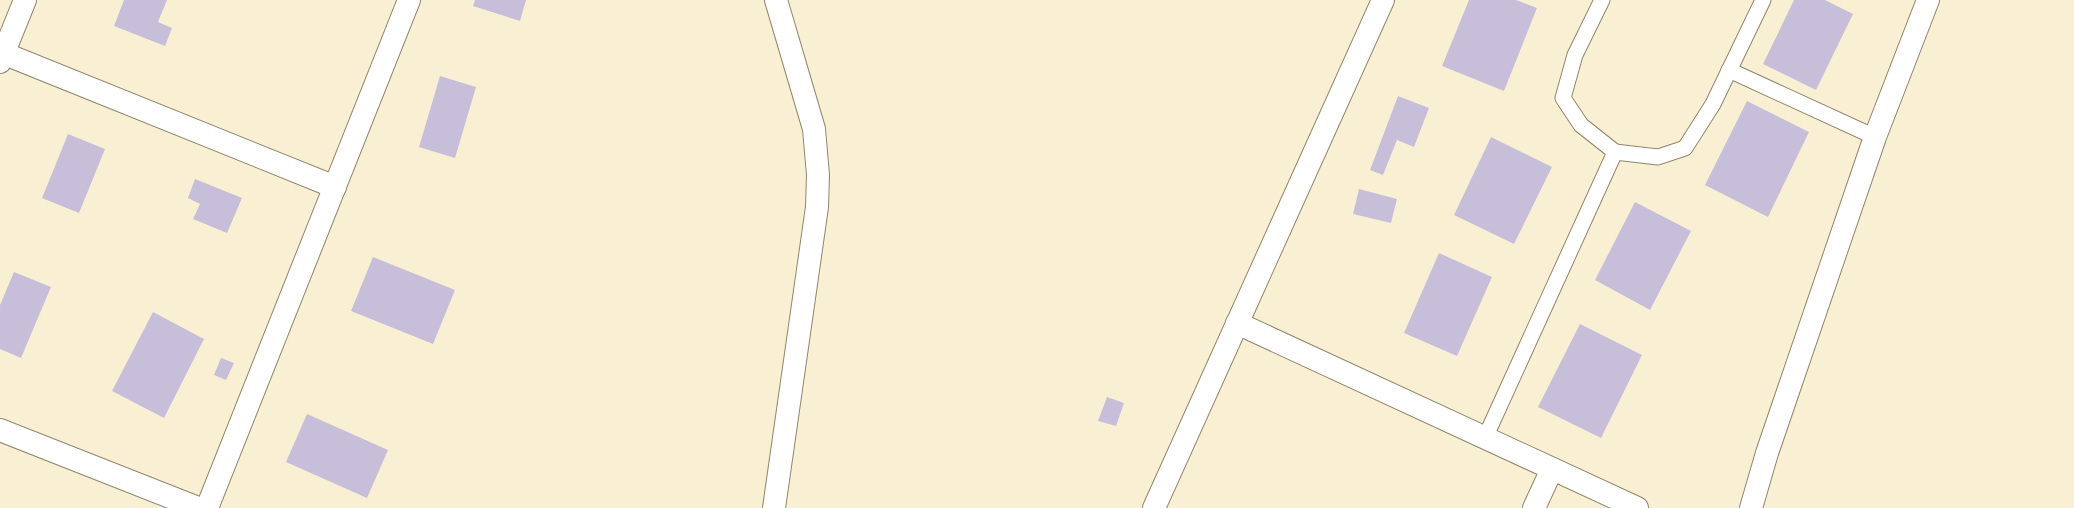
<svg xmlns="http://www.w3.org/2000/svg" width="2074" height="508" font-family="'Alegreya Sans',sans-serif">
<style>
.building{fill:#c7bfda}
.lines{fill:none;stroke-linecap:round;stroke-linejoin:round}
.lane-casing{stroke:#8f866d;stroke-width:17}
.street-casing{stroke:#8f866d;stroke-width:24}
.lane{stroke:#fff;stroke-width:15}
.street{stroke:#fff;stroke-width:22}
</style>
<rect width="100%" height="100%" fill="#f9f0d4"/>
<g class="building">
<path d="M124 0H167L158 22 172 28 165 46 114 26Z"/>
<path d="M475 0H526L520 21 473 6Z"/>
<path d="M1469 0H1516L1537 8 1504 91 1442 66Z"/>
<path d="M1794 0H1825L1853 14 1816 90 1763 64Z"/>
<path d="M440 76 476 87 455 158 419 147Z"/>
<path d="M1398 96 1429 108 1414 147 1397 140 1383 175 1370 170Z"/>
<path d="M1747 101 1809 132 1768 217 1705 185Z"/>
<path d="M68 134 105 149 79 213 42 198Z"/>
<path d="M1491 137 1552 167 1514 244 1454 215Z"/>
<path d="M195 179 242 198 227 233 193 219 200 204 188 198Z"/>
<path d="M1359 189 1397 199 1391 223 1353 214Z"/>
<path d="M1635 202 1691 231 1650 310 1595 280Z"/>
<path d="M1439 253 1492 277 1457 356 1404 333Z"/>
<path d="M373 257 455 290 433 344 351 311Z"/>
<path d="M14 272 51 287 21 358 0 349V305Z"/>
<path d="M153 312 204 339 164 418 112 391Z"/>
<path d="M1580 324 1642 355 1601 438 1538 407Z"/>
<path d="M221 358 234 363 226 380 214 375Z"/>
<path d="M1107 397 1124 403 1116 426 1098 421Z"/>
<path d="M307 414 388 450 367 498 286 462Z"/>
</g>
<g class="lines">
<g class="lane-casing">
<g id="lane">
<path d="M1729 70 1875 137"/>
<path d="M1615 152 1658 157 1685 148 1713 104 1763 0"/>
<path d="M1485 438 1615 152 1581 125 1563 98 1575 55 1602 0"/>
</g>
</g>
<g class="street-casing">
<g id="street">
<path d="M0 52 335 187"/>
<path d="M0 62 25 0"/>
<path d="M1237 323 1637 508"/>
<path d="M0 430 198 508"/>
<path d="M207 508 409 0"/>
<path d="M774 508 817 207 818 175 814 129 776 0"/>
<path d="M1154 508 1383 0"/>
<path d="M1534 508 1552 469"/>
<path d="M1751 508 1767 453 1875 137 1928 0"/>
</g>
</g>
<use href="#lane" class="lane"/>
<use href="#street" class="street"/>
</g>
</svg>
